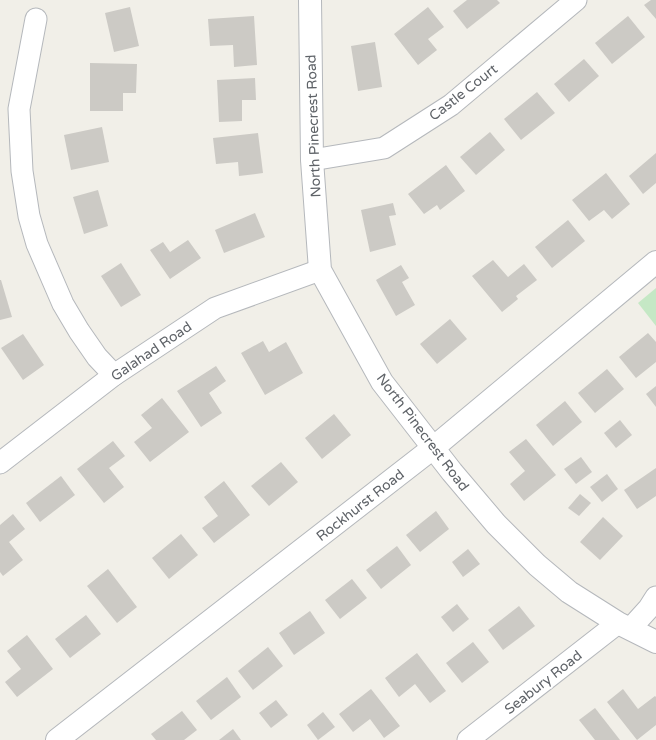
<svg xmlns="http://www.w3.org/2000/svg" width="656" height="740" font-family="'Varela Round',sans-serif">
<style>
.green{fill:#c5e8c5}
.building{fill:#cccac5}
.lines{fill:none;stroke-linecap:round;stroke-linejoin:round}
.minor-casing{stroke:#b5b8bc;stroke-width:23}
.tertiary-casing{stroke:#b5b8bc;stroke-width:24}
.minor{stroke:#fff;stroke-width:21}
.tertiary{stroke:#fff;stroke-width:22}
.labels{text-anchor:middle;stroke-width:4;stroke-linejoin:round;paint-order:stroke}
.street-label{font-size:14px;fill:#5f6368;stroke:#fff}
</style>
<rect width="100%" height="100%" fill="#f1efe8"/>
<path class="green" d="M656 288V326L638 303Z"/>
<g class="building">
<path d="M467 0H497L500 3 467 29 453 11Z"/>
<path d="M651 0H656V19L644 5Z"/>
<path d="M130 7 139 46 114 52 105 13Z"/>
<path d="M428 7 444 27 428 39 437 50 418 65 394 34Z"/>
<path d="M254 16 257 65 234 67 233 45 210 46 208 19Z"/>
<path d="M628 16 645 37 612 64 595 43Z"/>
<path d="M375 42 382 87 358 91 351 46Z"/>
<path d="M584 59 599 76 569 102 554 84Z"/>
<path d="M90 63 137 64 136 93H123V111H90Z"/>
<path d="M255 78 256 100H242V121L219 122 217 80Z"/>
<path d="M537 92 555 113 521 140 504 119Z"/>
<path d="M102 127 109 162 71 170 64 135Z"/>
<path d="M490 132 505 150 476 175 460 157Z"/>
<path d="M258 133 263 173 239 176 238 162 216 164 213 138Z"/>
<path d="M656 153V183L643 194 629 176Z"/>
<path d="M446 165 465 191 440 210 437 205 424 214 408 194Z"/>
<path d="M606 173 630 204 612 219 604 210 589 221 572 200Z"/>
<path d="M98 190 108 226 84 234 73 197Z"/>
<path d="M393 203 396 215 389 216 396 245 370 252 361 210Z"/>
<path d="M255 213 265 237 224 253 215 230Z"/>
<path d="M568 220 585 241 552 268 535 247Z"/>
<path d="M188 240 201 258 170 279 150 250 163 242 170 252Z"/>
<path d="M493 260 508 277 524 264 537 280 516 296 518 299 502 312 472 276Z"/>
<path d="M121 263 141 295 121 307 101 276Z"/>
<path d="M401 265 409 278 402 282 415 305 396 316 376 280Z"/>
<path d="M0 280H1L12 317 0 320Z"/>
<path d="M450 319 467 339 437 364 420 344Z"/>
<path d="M648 333 656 342V362L636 378 619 357Z"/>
<path d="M23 334 44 365 23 380 1 348Z"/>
<path d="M263 341 269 352 286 342 303 373 265 395 241 353Z"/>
<path d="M216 366 226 381 209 393 222 413 201 427 177 391Z"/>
<path d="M607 369 624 389 595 413 578 393Z"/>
<path d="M656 386V407L646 394Z"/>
<path d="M162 398 189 432 150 462 134 442 152 428 141 415Z"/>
<path d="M565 401 582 422 553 446 536 425Z"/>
<path d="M334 414 351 435 322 459 305 438Z"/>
<path d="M620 420 632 435 616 448 604 433Z"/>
<path d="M526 439 556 475 524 501 510 484 525 471 509 452Z"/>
<path d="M113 441 125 456 109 468 124 487 104 503 77 469Z"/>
<path d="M581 457 592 472 576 484 564 469Z"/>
<path d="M281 462 298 482 269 506 251 486Z"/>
<path d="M656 468V496L637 509 624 490Z"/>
<path d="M607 474 618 489 602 502 590 487Z"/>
<path d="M61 476 75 495 40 522 26 503Z"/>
<path d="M224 481 250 515 214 543 202 528 218 516 204 497Z"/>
<path d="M580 494 591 503 579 516 568 508Z"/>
<path d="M436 511 449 529 420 552 406 535Z"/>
<path d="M13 514 25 529 9 542 23 560 3 576 0 572V525Z"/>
<path d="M603 517 623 536 600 560 580 542Z"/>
<path d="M181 534 198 555 169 579 152 558Z"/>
<path d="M397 546 411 565 381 589 366 570Z"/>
<path d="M468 549 480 564 463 577 452 562Z"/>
<path d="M108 569 137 607 117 623 87 586Z"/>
<path d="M352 579 367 598 340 619 325 600Z"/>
<path d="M457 604 469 619 453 632 441 617Z"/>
<path d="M519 606 535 626 503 650 488 630Z"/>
<path d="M310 611 325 633 294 655 279 633Z"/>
<path d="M86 615 101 634 70 658 55 639Z"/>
<path d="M27 635 53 669 17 697 5 682 21 669 7 651Z"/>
<path d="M473 642 489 662 462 683 446 663Z"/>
<path d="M268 647 283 666 253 690 238 671Z"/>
<path d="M417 653 446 691 430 703 415 684 399 697 385 678Z"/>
<path d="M227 677 241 697 211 720 196 701Z"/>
<path d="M371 689 400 726 384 738 370 719 353 732 339 714Z"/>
<path d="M623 689 638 709 655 696 656 697V725L637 740 607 702Z"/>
<path d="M276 700 288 715 271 728 259 713Z"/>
<path d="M595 708 620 740H595L579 720Z"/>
<path d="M182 711 197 730 184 740H156L151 734Z"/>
<path d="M323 712 335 727 318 740 307 725Z"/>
<path d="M233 729 241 740H219Z"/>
</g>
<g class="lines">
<g class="minor-casing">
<g id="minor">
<path d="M36 19 19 109 22 171 29 216 37 244 63 304 79 331 97 357 114 375"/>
<path d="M312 160 384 148 451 105 576 0"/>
<path d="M0 463 114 375 215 308 320 270"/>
<path d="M630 629 649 608 656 597"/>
<path d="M468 740 618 623"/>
</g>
</g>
<g class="tertiary-casing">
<g id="tertiary">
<path d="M310 0 312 160 320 270 382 382 452 472 496 524 537 565 569 592 618 623 656 642"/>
<path d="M57 740 433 448 656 262"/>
</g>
</g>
<use href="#minor" class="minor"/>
<use href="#tertiary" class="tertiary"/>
</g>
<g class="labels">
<g class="street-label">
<text transform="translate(463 92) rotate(-38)" y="5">Castle Court</text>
<text transform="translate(313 126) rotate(-92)" y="5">North Pinecrest Road</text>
<text transform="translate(151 351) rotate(-34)" y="5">Galahad Road</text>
<text transform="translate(423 432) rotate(53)" y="5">North Pinecrest Road</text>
<text transform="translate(360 505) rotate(-38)" y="5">Rockhurst Road</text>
<text transform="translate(543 682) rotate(-38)" y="5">Seabury Road</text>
</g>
</g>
</svg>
